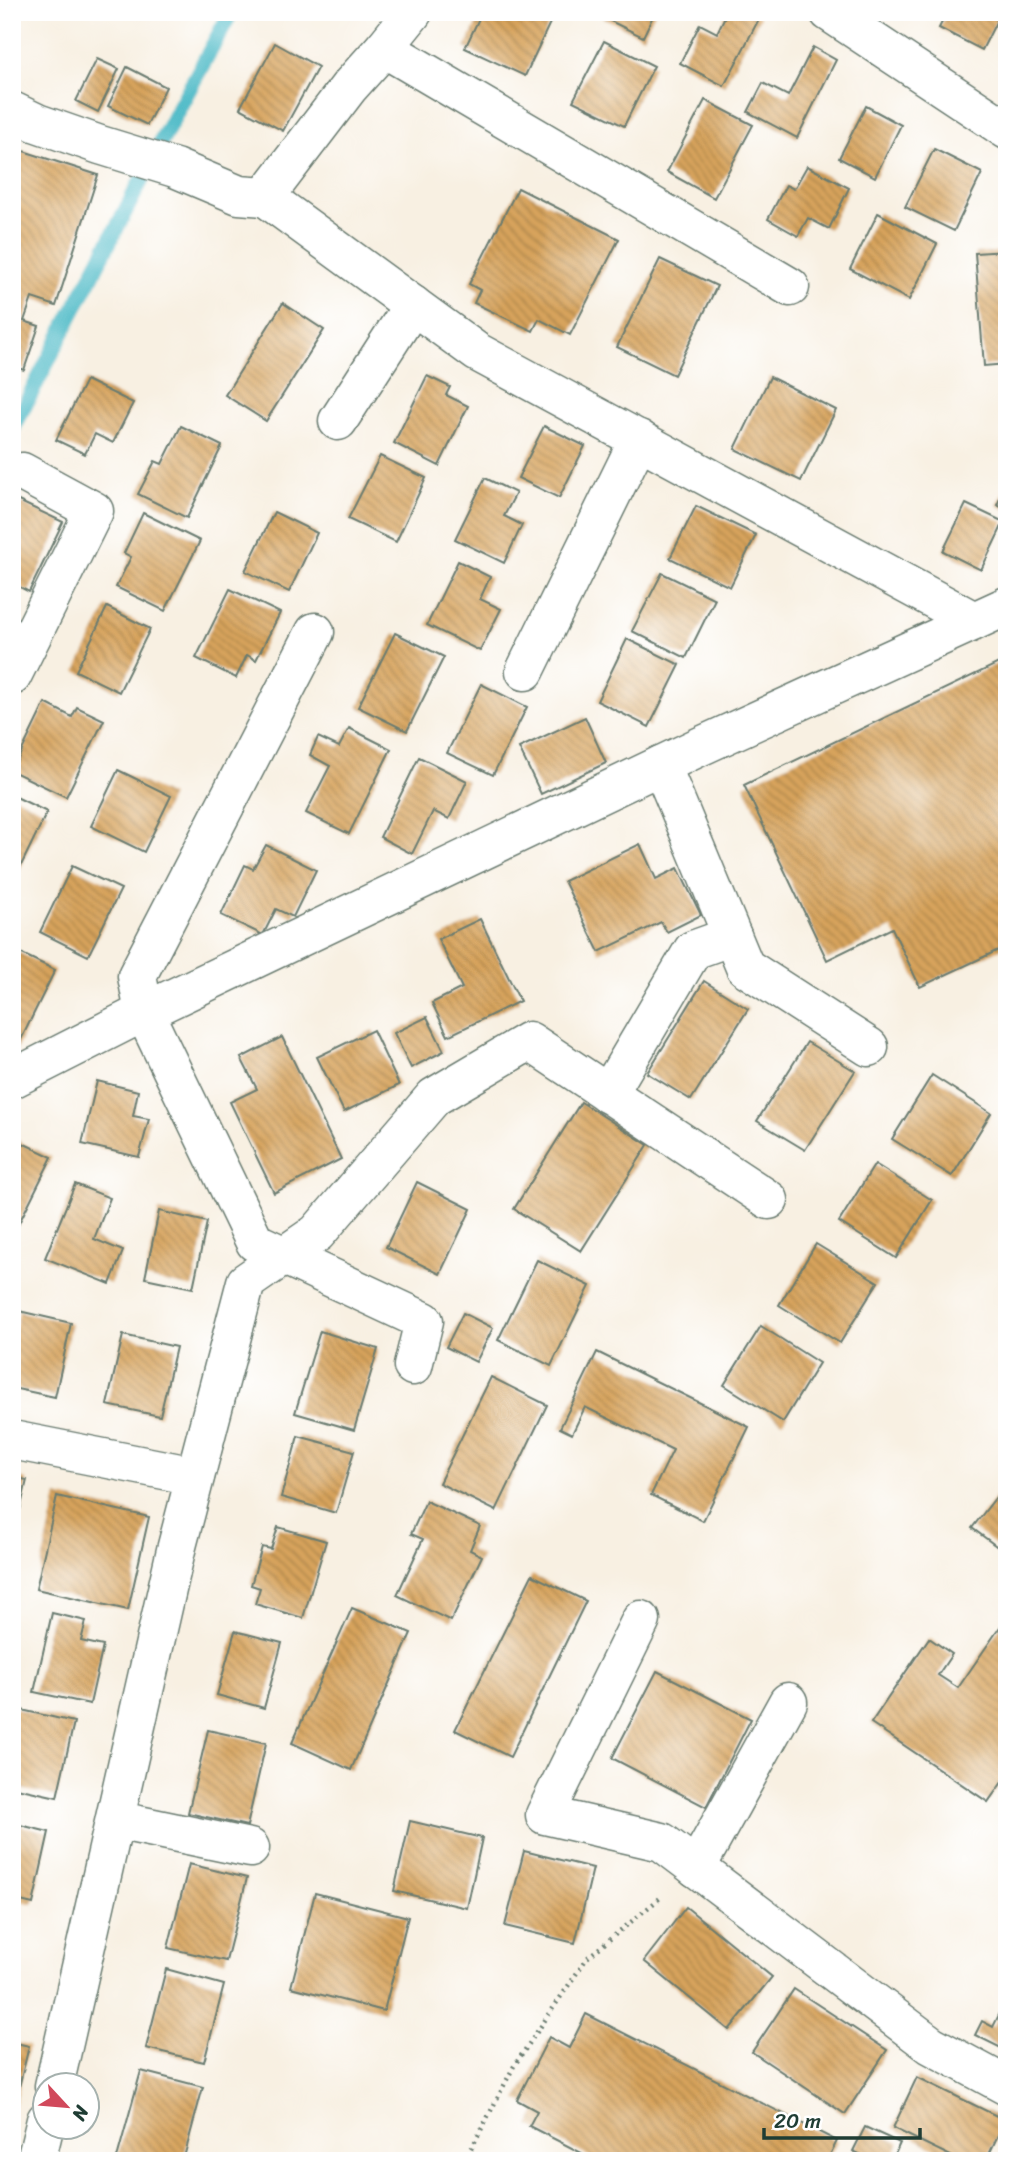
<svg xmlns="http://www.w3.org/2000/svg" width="1019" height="2173" font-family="Sriracha,sans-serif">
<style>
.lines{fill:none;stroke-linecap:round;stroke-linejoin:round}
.stream{stroke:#4cb9c6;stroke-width:16}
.building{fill:url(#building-back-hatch)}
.minor-casing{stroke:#6b7c71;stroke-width:41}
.path{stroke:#6b7c71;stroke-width:4.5;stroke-dasharray:2 5;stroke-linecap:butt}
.minor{stroke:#fff;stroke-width:38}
</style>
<defs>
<pattern id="building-back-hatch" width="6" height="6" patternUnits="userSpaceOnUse" patternTransform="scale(1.75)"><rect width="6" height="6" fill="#d7a35b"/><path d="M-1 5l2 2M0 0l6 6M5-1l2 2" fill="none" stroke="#ae864c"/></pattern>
</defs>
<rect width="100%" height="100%" fill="#fff"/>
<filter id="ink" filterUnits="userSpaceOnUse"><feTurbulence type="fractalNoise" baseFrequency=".0143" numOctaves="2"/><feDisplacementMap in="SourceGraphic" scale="14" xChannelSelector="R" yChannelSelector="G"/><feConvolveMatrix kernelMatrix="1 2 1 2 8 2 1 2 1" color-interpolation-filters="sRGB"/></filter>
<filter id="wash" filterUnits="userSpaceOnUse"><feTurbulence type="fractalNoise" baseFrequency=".00686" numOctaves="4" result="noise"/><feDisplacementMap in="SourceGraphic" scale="28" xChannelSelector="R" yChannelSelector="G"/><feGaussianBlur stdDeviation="1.57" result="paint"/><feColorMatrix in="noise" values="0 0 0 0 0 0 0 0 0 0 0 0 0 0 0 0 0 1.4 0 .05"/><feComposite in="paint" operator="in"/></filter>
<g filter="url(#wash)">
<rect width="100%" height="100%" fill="#f8f0e2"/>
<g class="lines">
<path class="stream" d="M12 430 175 115 231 12"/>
</g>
<g id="blocks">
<g class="building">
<path d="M482 12H555L525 76 465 48Z"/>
<path d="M592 12H655L643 37Z"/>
<path d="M727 12H750L760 17 724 86 680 63 700 24 717 33Z"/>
<path d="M947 12H1001L982 50 939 28Z"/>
<path d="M604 41 654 66 624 126 573 101Z"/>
<path d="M275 43 318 67 283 131 240 108Z"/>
<path d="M813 47 836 60 797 138 748 112 763 83 788 96Z"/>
<path d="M97 59 119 69 98 112 76 101Z"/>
<path d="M127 67 166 87 147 125 108 106Z"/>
<path d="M705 100 753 125 714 198 667 172Z"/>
<path d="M866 106 901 125 875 177 839 158Z"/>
<path d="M17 149 98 175 56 306 32 298 24 321 39 326 24 370 12 366V164Z"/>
<path d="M934 149 982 173 954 231 905 207Z"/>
<path d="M807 166 849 188 829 229 808 218 798 236 768 219 786 185 794 189Z"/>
<path d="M518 188 619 239 570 335 539 319 533 331 474 303 480 290 469 284Z"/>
<path d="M878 213 937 244 909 300 850 269Z"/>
<path d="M1007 251V364L984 366 975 253Z"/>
<path d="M660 259 717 286 674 375 617 347Z"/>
<path d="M283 303 324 330 266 421 225 395Z"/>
<path d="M427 376 450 387 446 395 468 406 439 466 394 443Z"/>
<path d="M770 377 836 410 801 481 735 449Z"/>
<path d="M86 380 133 403 113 443 95 434 85 454 56 440Z"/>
<path d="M181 426 222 446 187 518 138 494 155 461 162 464Z"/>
<path d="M544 426 585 446 559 498 518 478Z"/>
<path d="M380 456 426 478 396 542 348 519Z"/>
<path d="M485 478 516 493 504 516 522 525 504 563 455 539Z"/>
<path d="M1007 484V510L997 505Z"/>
<path d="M12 498 63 522 29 592 12 583Z"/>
<path d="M966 504 1004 522 981 570 943 551Z"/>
<path d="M696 506 756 535 730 587 670 558Z"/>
<path d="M274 512 317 533 289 592 245 571Z"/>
<path d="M143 513 200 541 165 611 116 587 131 557 124 553Z"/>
<path d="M458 561 490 577 480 599 501 609 480 651 427 625Z"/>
<path d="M662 573 715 599 686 658 632 631Z"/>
<path d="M230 589 280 613 256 660 247 655 236 678 196 658Z"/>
<path d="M107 607 150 629 119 692 76 671Z"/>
<path d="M395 633 444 657 407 731 358 707Z"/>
<path d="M627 639 680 665 649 727 597 701Z"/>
<path d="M1007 659V946L920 987 892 928 827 960 744 785Z"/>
<path d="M481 684 527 707 493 775 447 753Z"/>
<path d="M45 703 72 717 77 707 104 720 66 797 12 771Z"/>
<path d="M585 717 606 763 541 794 519 748Z"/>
<path d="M349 728 391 749 349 834 306 813 330 766 310 755 318 737 339 747Z"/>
<path d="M419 757 467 781 449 819 433 811 412 854 380 837Z"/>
<path d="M118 770 171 796 144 852 91 826Z"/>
<path d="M12 795 47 812 12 884Z"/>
<path d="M640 844 656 879 678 868 701 915 667 932 661 922 599 952 564 881Z"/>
<path d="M266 845 316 870 293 917 276 909 263 935 221 915 245 865 253 869Z"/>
<path d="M72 866 121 889 88 956 40 932Z"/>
<path d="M480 919 520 1001 448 1036 432 1003 462 988 438 939Z"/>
<path d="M14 950 55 970 12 1058V954Z"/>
<path d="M704 981 748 1009 691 1100 647 1073Z"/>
<path d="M427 1017 444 1051 411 1068 394 1033Z"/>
<path d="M373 1030 399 1085 344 1112 317 1057Z"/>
<path d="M282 1037 341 1159 274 1193 230 1102 257 1089 241 1058Z"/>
<path d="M807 1042 855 1071 805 1150 757 1121Z"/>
<path d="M932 1075 991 1113 952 1176 892 1139Z"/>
<path d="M97 1081 138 1091 133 1116 149 1119 139 1157 82 1144Z"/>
<path d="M581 1102 648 1145 581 1251 514 1209Z"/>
<path d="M12 1138 52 1157 12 1237Z"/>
<path d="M875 1164 932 1200 896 1258 839 1222Z"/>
<path d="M417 1182 471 1209 440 1274 386 1247Z"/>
<path d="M75 1184 110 1198 94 1239 123 1251 110 1284 45 1258Z"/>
<path d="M159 1211 207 1222 193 1288 145 1278Z"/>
<path d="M816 1244 878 1282 840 1343 779 1305Z"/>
<path d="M537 1260 590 1286 551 1366 498 1340Z"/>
<path d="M19 1311 71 1323 55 1397 12 1388V1342Z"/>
<path d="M463 1313 493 1328 476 1362 446 1347Z"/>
<path d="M761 1326 819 1363 783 1422 724 1385Z"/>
<path d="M320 1331 378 1349 354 1430 295 1413Z"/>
<path d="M123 1335 176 1347 160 1416 107 1405Z"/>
<path d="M597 1352 749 1427 703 1521 651 1495 673 1450 585 1407 572 1434 560 1428Z"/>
<path d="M491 1377 547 1405 496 1511 439 1483Z"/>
<path d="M298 1436 354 1451 336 1513 281 1497Z"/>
<path d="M12 1477 27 1480 13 1540H12Z"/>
<path d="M1007 1483V1554L972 1528Z"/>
<path d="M57 1496 149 1517 128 1610 36 1589Z"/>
<path d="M426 1501 480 1526 470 1550 482 1556 451 1621 397 1595 423 1539 411 1534Z"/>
<path d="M278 1527 326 1541 303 1618 255 1604 260 1588 251 1585 262 1547 271 1549Z"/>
<path d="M532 1575 586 1601 510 1757 455 1730Z"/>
<path d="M352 1608 411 1633 351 1770 292 1743Z"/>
<path d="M52 1613 86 1621 81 1641 103 1646 90 1704 34 1692Z"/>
<path d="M1002 1624 1007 1627V1775L988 1802 871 1723 929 1638 952 1654 938 1675 958 1688Z"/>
<path d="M235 1631 282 1643 264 1708 217 1695Z"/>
<path d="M657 1671 751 1719 706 1807 612 1758Z"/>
<path d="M13 1708 74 1722 57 1797 12 1787Z"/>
<path d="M208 1730 266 1743 247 1826 188 1813Z"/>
<path d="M410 1821 482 1838 467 1908 394 1891Z"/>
<path d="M12 1823 49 1832 33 1904 12 1899Z"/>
<path d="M524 1851 593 1868 575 1943 505 1926Z"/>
<path d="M189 1864 247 1878 226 1961 168 1948Z"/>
<path d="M315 1893 408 1917 384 2011 291 1987Z"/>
<path d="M686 1907 772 1977 729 2030 644 1961Z"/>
<path d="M166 1969 224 1985 204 2062 146 2048Z"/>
<path d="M794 1989 887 2050 845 2114 752 2052Z"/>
<path d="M1007 1999V2051L975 2035 982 2021 993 2027Z"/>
<path d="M586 2014 837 2141 827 2161H597L529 2126 537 2111 517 2100 549 2037 569 2048Z"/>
<path d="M12 2042 29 2046 13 2112 12 2111Z"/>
<path d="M141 2071 203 2087 183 2161H127L117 2158Z"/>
<path d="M917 2077 1005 2120 986 2161H961L893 2128Z"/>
<path d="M865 2127 900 2143 892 2161H874L853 2151Z"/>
</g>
</g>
</g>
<g filter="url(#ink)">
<use href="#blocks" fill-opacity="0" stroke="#6b7c71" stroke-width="2"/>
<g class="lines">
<g class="minor-casing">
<g id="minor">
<path d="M413 12 384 48 349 87 265 197 477 352 974 621"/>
<path d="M829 12 1007 130"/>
<path d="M384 48 790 287"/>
<path d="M12 111 37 123 100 145 175 168 239 195 265 197"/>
<path d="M338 421 413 305"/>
<path d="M315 632 137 976 144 1012 255 1242 424 1321 413 1366"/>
<path d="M525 671 639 439"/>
<path d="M12 676 94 511 22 472"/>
<path d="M661 765 745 967 869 1047"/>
<path d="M12 1079 144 1012 699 747 1007 606"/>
<path d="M608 1094 693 950 732 936"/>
<path d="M12 1440 195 1476"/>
<path d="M641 1620 545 1815 662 1842 931 2045 1007 2086"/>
<path d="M115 1820 250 1848"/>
<path d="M696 1868 788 1702"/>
<path d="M54 2086 176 1550 246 1282 317 1233 434 1097 529 1041 769 1200"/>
<path d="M36 2161 46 2120"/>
</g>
</g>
<path class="path" d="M465 2161 514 2066 587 1958 660 1898"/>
<use href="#minor" class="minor"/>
</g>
</g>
<rect width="1019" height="2173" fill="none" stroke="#fff" stroke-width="42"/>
<g transform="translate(66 2106) rotate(116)"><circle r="33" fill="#ffffff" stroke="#a5b1ae" stroke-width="2"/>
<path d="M0-5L12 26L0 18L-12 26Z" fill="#d1495b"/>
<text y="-10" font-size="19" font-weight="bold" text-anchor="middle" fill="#1f3d34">N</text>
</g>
<path d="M764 2128v10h156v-10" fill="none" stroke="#1f3d34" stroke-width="3.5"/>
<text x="774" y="2128" font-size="21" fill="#1f3d34" stroke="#ffffff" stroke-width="5" paint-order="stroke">20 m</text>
</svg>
